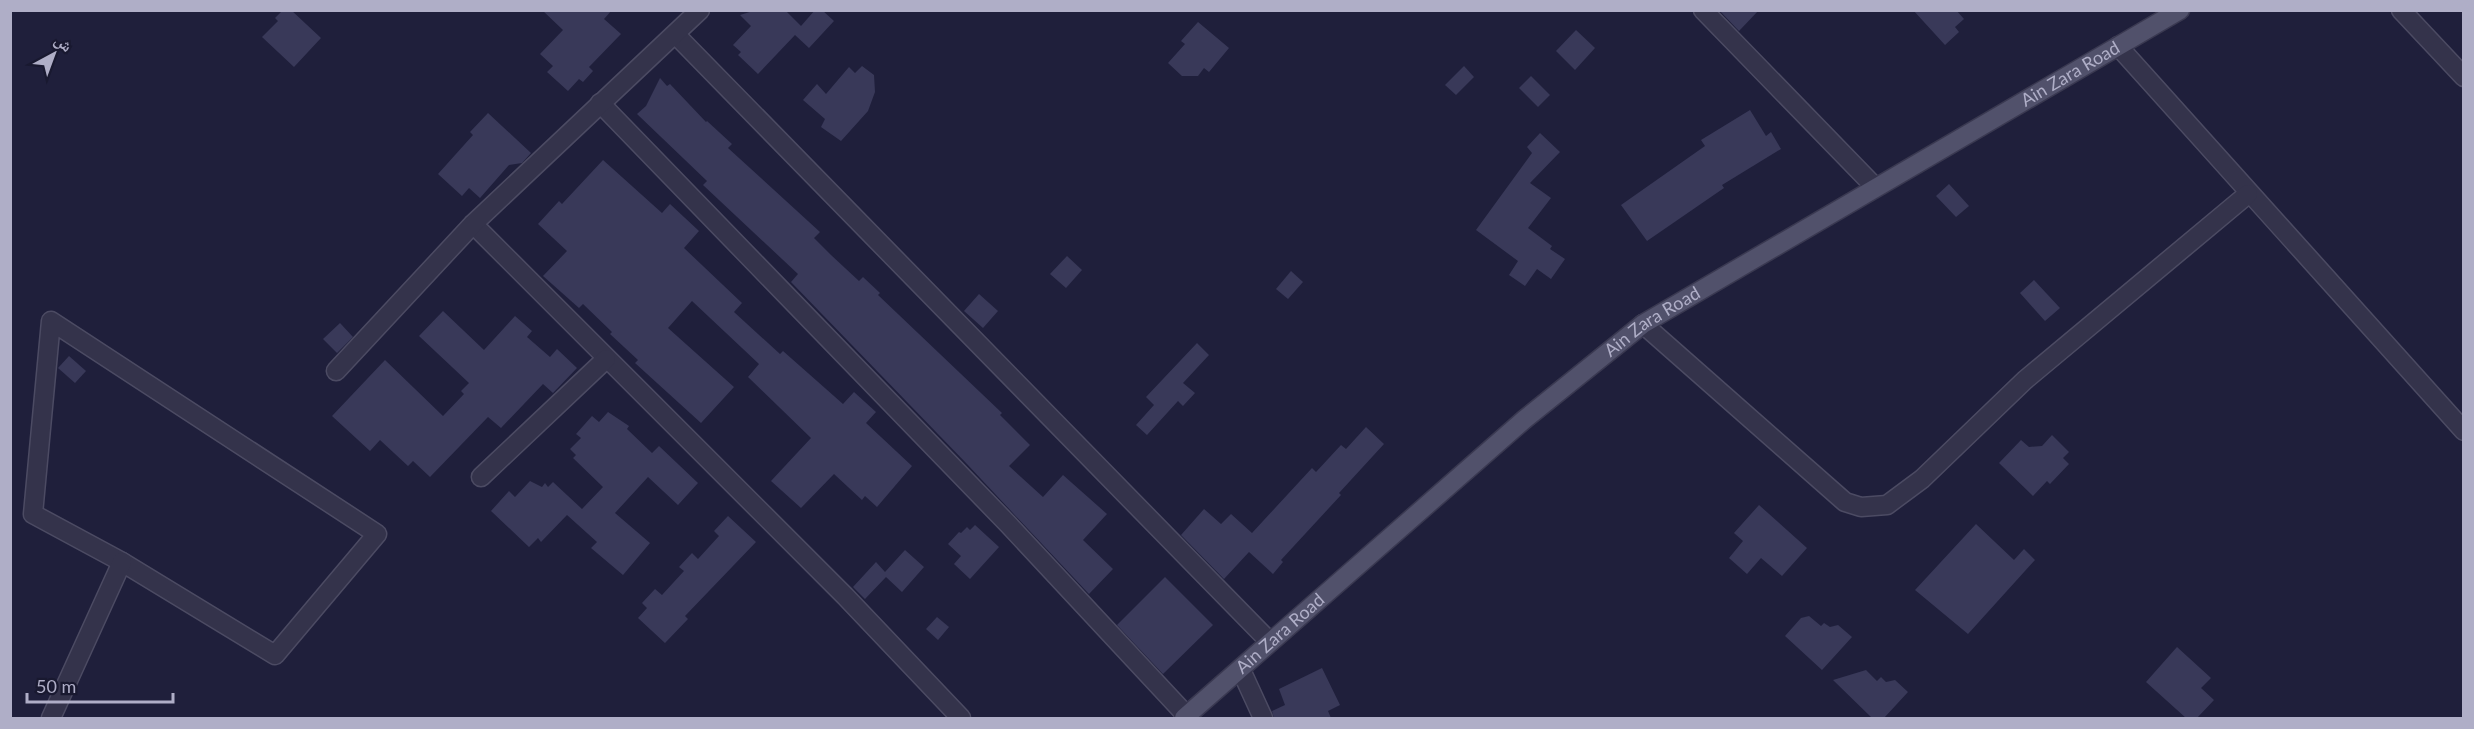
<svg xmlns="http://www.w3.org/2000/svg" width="2474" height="729" font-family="Lato,'Noto Naskh Arabic',sans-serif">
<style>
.building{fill:#393959}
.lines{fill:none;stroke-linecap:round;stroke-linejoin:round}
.minor-casing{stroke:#4c4b63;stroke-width:21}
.major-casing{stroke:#3a3951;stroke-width:21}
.minor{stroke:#34334b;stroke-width:18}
.major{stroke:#51516b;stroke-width:18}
.labels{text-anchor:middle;stroke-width:4.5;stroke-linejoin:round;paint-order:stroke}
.street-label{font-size:18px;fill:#afaec7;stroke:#191930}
</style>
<rect width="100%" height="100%" fill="#1f1f3b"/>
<g class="building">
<path d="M283 10H291L321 38 294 67 262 37 278 21 275 18Z"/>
<path d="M542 10H612L604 19 621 34 589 67 593 71 583 82 579 79 568 91 547 72 553 66 540 54 563 30Z"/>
<path d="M756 10H785L801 26 815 10H822L834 21 809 48 795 35 758 74 738 55 741 52 733 45 751 26 740 15Z"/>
<path d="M1719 10H1759L1739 31Z"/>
<path d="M1913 10H1956L1964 19 1955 27 1959 32 1945 45Z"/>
<path d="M1198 22 1229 48 1209 72 1204 68 1198 76H1182L1168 63 1185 44 1181 41Z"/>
<path d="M1576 30 1595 48 1575 70 1556 51Z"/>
<path d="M862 66 874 75 875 92 868 111 841 141 821 127 825 119 803 100 817 84 826 94 849 67 855 73Z"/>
<path d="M1464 66 1474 77 1456 95 1445 85Z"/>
<path d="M1531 76 1550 95 1538 107 1519 88Z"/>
<path d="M660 78 667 86 670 84 706 122 707 121 732 144 728 148 820 232 814 238 831 255 859 281 863 277 880 293 878 295 1002 413 1000 415 1030 445 1009 466 1043 497 1063 475 1107 514 1083 540 1113 569 1089 594 966 463 791 282 798 274 703 185 707 181 637 114 646 106Z"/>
<path d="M1750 110 1766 136 1771 132 1781 149 1722 185 1724 188 1647 241 1621 205 1705 146 1701 140Z"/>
<path d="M488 113 531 153 522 163 509 165 480 198 469 188 462 196 438 174 473 135 470 132Z"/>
<path d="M1540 133 1560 152 1530 183 1551 198 1528 228 1552 246 1550 249 1565 259 1551 279 1537 269 1525 286 1509 275 1518 261 1476 230 1532 153 1527 147Z"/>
<path d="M603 160 662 213 670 204 699 231 684 248 742 303 734 312 780 354 783 351 843 404 854 392 876 412 866 423 912 466 877 507 865 496 862 500 834 474 801 508 771 481 811 438 748 377 759 364 692 301 668 328 734 387 701 423 635 363 638 360 610 334 612 332 583 304 579 308 543 276 567 251 538 224 559 201 562 204Z"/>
<path d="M1949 184 1969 206 1956 217 1936 196Z"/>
<path d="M1067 256 1082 270 1066 288 1050 274Z"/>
<path d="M1291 271 1303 282 1288 299 1276 289Z"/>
<path d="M2034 280 2060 308 2045 321 2020 293Z"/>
<path d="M979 294 998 311 983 328 964 311Z"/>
<path d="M443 311 484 350 515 316 532 331 527 337 550 357 557 349 577 368 553 393 543 384 501 428 488 417 430 477 413 461 408 466 380 440 370 451 332 416 385 360 443 416 464 394 461 391 469 383 419 336Z"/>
<path d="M340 323 353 337 337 353 323 339Z"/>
<path d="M1197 343 1209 355 1183 383 1195 393 1183 406 1178 401 1147 435 1136 425 1154 405 1146 397Z"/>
<path d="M69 356 86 371 75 383 58 368Z"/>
<path d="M608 412 629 426 627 429 652 453 659 446 698 483 678 505 648 477 615 513 650 543 623 575 591 548 597 542 567 515 541 542 538 538 529 547 491 511 509 491 515 497 530 481 542 487 545 483 548 487 553 482 582 509 603 487 573 458 576 455 570 449 581 438 576 434 592 416 599 422Z"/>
<path d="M1366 427 1384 444 1339 493 1341 495 1281 560 1283 562 1273 574 1249 552 1224 579 1181 535 1204 509 1221 524 1231 514 1252 533 1312 468 1316 472 1341 445 1346 449Z"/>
<path d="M2052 435 2069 452 2063 458 2069 464 2050 484 2047 481 2033 496 1999 463 2021 440 2029 447 2042 446Z"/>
<path d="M1759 505 1807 548 1782 576 1761 558 1747 574 1729 558 1743 541 1734 533Z"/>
<path d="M728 516 756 542 685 616 688 619 665 643 638 618 647 608 642 603 655 589 662 595 684 571 679 567 692 553 698 559 719 536 714 531Z"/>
<path d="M1976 524 2014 560 2024 549 2035 560 1968 634 1915 590Z"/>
<path d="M975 525 999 547 970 579 954 564 961 556 948 544 959 532 961 533 967 527 970 530Z"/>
<path d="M905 550 924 567 902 592 886 577 865 599 853 587 876 562 885 572Z"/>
<path d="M1165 577 1213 625 1163 674 1117 625Z"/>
<path d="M1809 616 1821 626 1824 623 1830 627 1838 625 1852 637 1822 670 1785 636 1801 618Z"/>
<path d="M937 617 949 627 938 640 926 629Z"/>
<path d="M2177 647 2211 678 2201 688 2214 700 2197 718H2186L2146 682Z"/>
<path d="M1322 668 1340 705 1328 711 1331 718H1274L1272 711 1285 705 1279 689Z"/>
<path d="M1866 670 1877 681 1881 677 1886 682 1895 680 1908 692 1884 718H1872L1833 680Z"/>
</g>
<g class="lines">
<g class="minor-casing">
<g id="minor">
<path d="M1703 10 1875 187"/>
<path d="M2401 10 2464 77"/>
<path d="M676 35 1270 642"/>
<path d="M2118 46 2464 431"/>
<path d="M600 103 1008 524 1187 716"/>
<path d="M473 224 845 596 961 718"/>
<path d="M51 321 377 534 275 655 122 562 33 514Z"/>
<path d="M1643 324 1845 502 1861 507 1887 505 1922 479 2025 380 2248 194"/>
<path d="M336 371 473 224 700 10"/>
<path d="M481 477 606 359"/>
<path d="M1241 670 1263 718"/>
<path d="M51 718 122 562"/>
</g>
</g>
<g class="major-casing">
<g id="major">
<path id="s1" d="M1184 718 1525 419 1643 324 2180 10"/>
</g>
</g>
<use href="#minor" class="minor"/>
<use href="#major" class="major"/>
</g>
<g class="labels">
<g class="street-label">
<text dy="6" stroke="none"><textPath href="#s1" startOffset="1100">Ain Zara Road</textPath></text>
<text dy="6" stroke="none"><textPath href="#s1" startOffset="614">Ain Zara Road</textPath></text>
<text dy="6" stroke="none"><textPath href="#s1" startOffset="128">Ain Zara Road</textPath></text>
</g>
</g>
<rect width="2474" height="729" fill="none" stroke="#afaec7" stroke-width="24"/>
<g transform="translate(54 54) rotate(41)" stroke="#191930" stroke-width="4.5" paint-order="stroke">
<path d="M0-4.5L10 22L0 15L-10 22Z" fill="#afaec7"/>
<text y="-9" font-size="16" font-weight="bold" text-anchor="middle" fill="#afaec7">ش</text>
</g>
<path d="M27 693v9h146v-9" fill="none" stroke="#afaec7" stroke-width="3"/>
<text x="36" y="693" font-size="18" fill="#afaec7" stroke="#191930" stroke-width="4.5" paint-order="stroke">50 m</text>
</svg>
